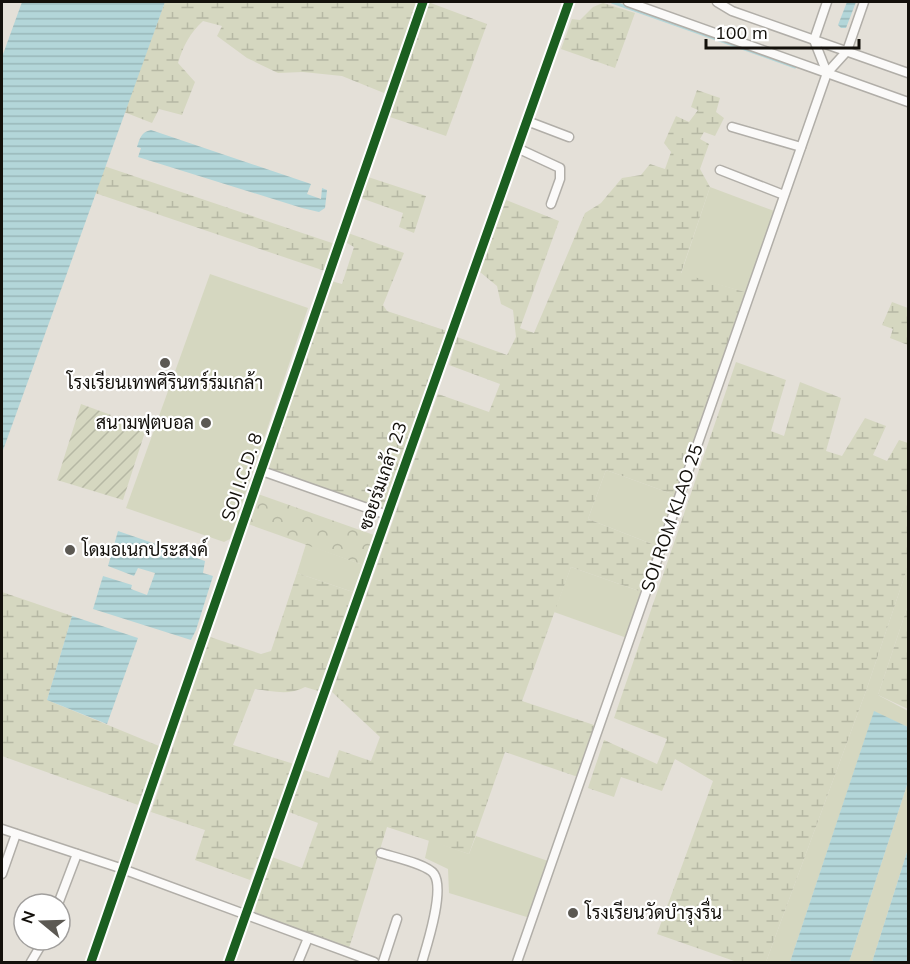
<svg xmlns="http://www.w3.org/2000/svg" width="910" height="964" font-family="Mulish,Sarabun,sans-serif">
<style>
.grass{fill:#d5d7c0}
.forest{fill:url(#forest-crowns)}
.wetland{fill:url(#wetland-marsh)}
.garden{fill:url(#garden-furrows)}
.water{fill:url(#water-rules)}
.lines{fill:none;stroke-linecap:round;stroke-linejoin:round}
.stream{stroke:#b3d6d9;stroke-width:3}
.street-casing{stroke:#b1aea8;stroke-width:11}
.street{stroke:#fbfaf9;stroke-width:8}
.cycleway-casing{stroke:#fff;stroke-width:13}
.cycleway{stroke:#1b5e20;stroke-width:9}
.poi-dot{fill:#5c5953;stroke:#fff;stroke-width:2}
.labels{text-anchor:middle;stroke-width:4.5;stroke-linejoin:round;paint-order:stroke}
.poi-label{font-size:18px;fill:#13100b;stroke:#fff;text-anchor:start}
.street-label{font-size:18px;fill:#13100b;stroke:#fff}
</style>
<defs>
<pattern id="forest-crowns" width="20" height="18" patternUnits="userSpaceOnUse" patternTransform="scale(1.5)"><rect width="20" height="18" fill="#d5d7c0"/><path d="M2 6a3 3 0 1 1 6 0M12 15a3 3 0 1 1 6 0" fill="none" stroke="#b6b8a4"/></pattern>
<pattern id="wetland-marsh" width="20" height="14" patternUnits="userSpaceOnUse" patternTransform="scale(1.5)"><rect width="20" height="14" fill="#d5d7c0"/><path d="M1 5h8M5 5V1M11 12h8M15 12V8" fill="none" stroke="#b6b8a4"/></pattern>
<pattern id="garden-furrows" width="10" height="10" patternUnits="userSpaceOnUse" patternTransform="scale(1.5)"><rect width="10" height="10" fill="#d5d7c0"/><path d="M-1 1l2-2M0 10L10 0M9 11l2-2" fill="none" stroke="#b6b8a4"/></pattern>
<pattern id="water-rules" width="6" height="5" patternUnits="userSpaceOnUse" patternTransform="scale(1.5)"><rect width="6" height="5" fill="#b3d6d9"/><path d="M0 2.5h6" fill="none" stroke="#99b7b9"/></pattern>
</defs>
<rect width="100%" height="100%" fill="#e4e0d8"/>
<g class="grass">
<path d="M710 187 777 212 748 293 681 274Z"/>
<path d="M210 274 308 308 230 539 224 542 126 508Z"/>
<path d="M606 470 675 495 657 546 588 519Z"/>
<path d="M306 544 363 565 353 592 297 573Z"/>
<path d="M908 566V605L878 695 908 711V727L874 712 790 962H766L866 691Z"/>
<path d="M571 567 642 592 627 638 554 612Z"/>
<path d="M908 782V849L872 962H849Z"/>
<path d="M476 836 548 861 530 918 449 893 448 869 425 858 429 840 469 854Z"/>
</g>
<path class="forest" d="M258 494 374 535 363 565 248 524Z"/>
<g class="wetland">
<path d="M165 2H417L384 93 342 76 303 72 278 73 247 58 217 36 222 26 203 21C190 33 183 46 178 63L195 82 182 115 159 109 152 123 124 112Z"/>
<path d="M428 2 487 24 446 136 390 117Z"/>
<path d="M603 3 635 13 615 68 561 49 572 19 580 20 593 7Z"/>
<path d="M697 90 720 98 716 112 724 118 715 136 704 132 700 139 709 144 700 169 710 187 681 273 748 293 675 495 606 470 588 519 657 546 642 592 571 567 522 701 597 726 578 777 505 752 469 854 387 827 349 948 264 918 255 912 256 902 272 857 302 868 318 823 289 812 304 770 329 778 339 750 371 761 380 737 332 692 438 394 489 412 500 384 449 365 457 337 507 355 516 337 513 310 501 304 497 286 480 272 506 200 559 221 520 328 534 333 585 213 601 203 622 178 641 175 650 164 665 169 671 152 664 143 676 116 689 122 698 110 691 107Z"/>
<path d="M104 166 335 244 325 271 95 193Z"/>
<path d="M368 177 426 196 414 233 399 227 403 213 361 198Z"/>
<path d="M348 233 404 253 383 305 387 311 447 331 383 510 267 469 331 281 342 284 354 247 345 242Z"/>
<path d="M892 302 908 308V345L890 338 893 329 882 325Z"/>
<path d="M736 362 786 380 771 431 784 436 800 382 841 398 826 451 842 456 865 418 886 426 873 455 887 461 899 440 908 443V566L866 691 766 962H737L657 934 713 781 675 759 662 791 621 777 614 797 588 788 604 740 657 764 667 739 614 718Z"/>
<path d="M297 573 353 592 318 691 305 687C289 696 272 691 255 689L233 745 294 764 250 880 195 860 205 830 151 812 210 637 261 654 271 651Z"/>
<path d="M2 592 72 616 47 700 159 746 138 805 2 756Z"/>
<path d="M908 605V709L878 695Z"/>
</g>
<path class="garden" d="M81 404 111 415 108 420 145 432 123 500 57 480Z"/>
<g class="water">
<path d="M22 2H165L2 453V57Z"/>
<path d="M847 2H856L846 28H841L838 25Z"/>
<path d="M151 130 311 184 307 194 321 199 322 188 327 190 325 208 319 212 302 208 138 157 141 148 137 147C140 138 141 132 151 130Z"/>
<path d="M118 531 205 561 203 573 213 576 196 630 191 640 93 609 103 576 132 585 131 589 147 595 155 573 138 568 134 576 108 566Z"/>
<path d="M72 616 138 638 107 724 47 700Z"/>
<path d="M874 711 908 727V782L849 962H790Z"/>
<path d="M908 849V962H872Z"/>
</g>
<g class="lines">
<path class="stream" d="M612 2 795 67"/>
<g class="street-casing">
<g id="street">
<path d="M628 2 908 102"/>
<path d="M717 2 732 11 908 73"/>
<path d="M827 2 814 40 827 73 847 51 864 2"/>
<path d="M527 121 569 137"/>
<path d="M732 127 801 147"/>
<path d="M517 148 560 168V179L551 204"/>
<path d="M720 170 784 195"/>
<path d="M262 471 387 515"/>
<path d="M2 829 117 867 374 962"/>
<path d="M381 853C393 857 427 864 434 874 445 890 427 945 422 962"/>
<path d="M2 874 16 834"/>
<path d="M58 904 77 854"/>
<path d="M31 962 44 940"/>
<path d="M91 962 423 2"/>
<path d="M229 962 569 2"/>
<path d="M298 962 308 938"/>
<path d="M383 962 397 919"/>
<path d="M517 962 827 73"/>
</g>
</g>
<use href="#street" class="street"/>
<g class="cycleway-casing">
<g id="cycleway">
<path d="M91 962 423 2"/>
<path d="M229 962 569 2"/>
</g>
</g>
<use href="#cycleway" class="cycleway"/>
</g>
<g class="poi-dot">
<circle cx="165" cy="363" r="6"/>
<circle cx="206" cy="423" r="6"/>
<circle cx="70" cy="550" r="6"/>
<circle cx="573" cy="913" r="6"/>
</g>
<g class="labels">
<g class="poi-label">
<text x="165" y="389" text-anchor="middle">โรงเรียนเทพศิรินทร์ร่มเกล้า</text>
<text x="194" y="429" text-anchor="end">สนามฟุตบอล</text>
<text x="82" y="556">โดมอเนกประสงค์</text>
<text x="585" y="919">โรงเรียนวัดบำรุงรื่น</text>
</g>
<g class="street-label">
<text transform="translate(383 476) rotate(-71)" y="6">ซอยร่มเกล้า 23</text>
<text transform="translate(242 477) rotate(-71)" y="6">SOI I.C.D. 8</text>
<text transform="translate(672 518) rotate(-71)" y="6">SOI ROM KLAO 25</text>
</g>
</g>
<rect width="910" height="964" fill="none" stroke="#13100b" stroke-width="6"/>
<g transform="translate(42 922) rotate(289)"><circle r="28" fill="#ffffff" stroke="#a19f9d" stroke-width="1.5"/>
<path d="M0-4.5L10 22L0 15L-10 22Z" fill="#5c5953"/>
<text y="-9" font-size="16" font-weight="bold" text-anchor="middle" fill="#13100b">N</text>
</g>
<path d="M706 39v9h153v-9" fill="none" stroke="#13100b" stroke-width="3"/>
<text x="715" y="39" font-size="18" fill="#13100b" stroke="#ffffff" stroke-width="4.5" paint-order="stroke">100 m</text>
</svg>
